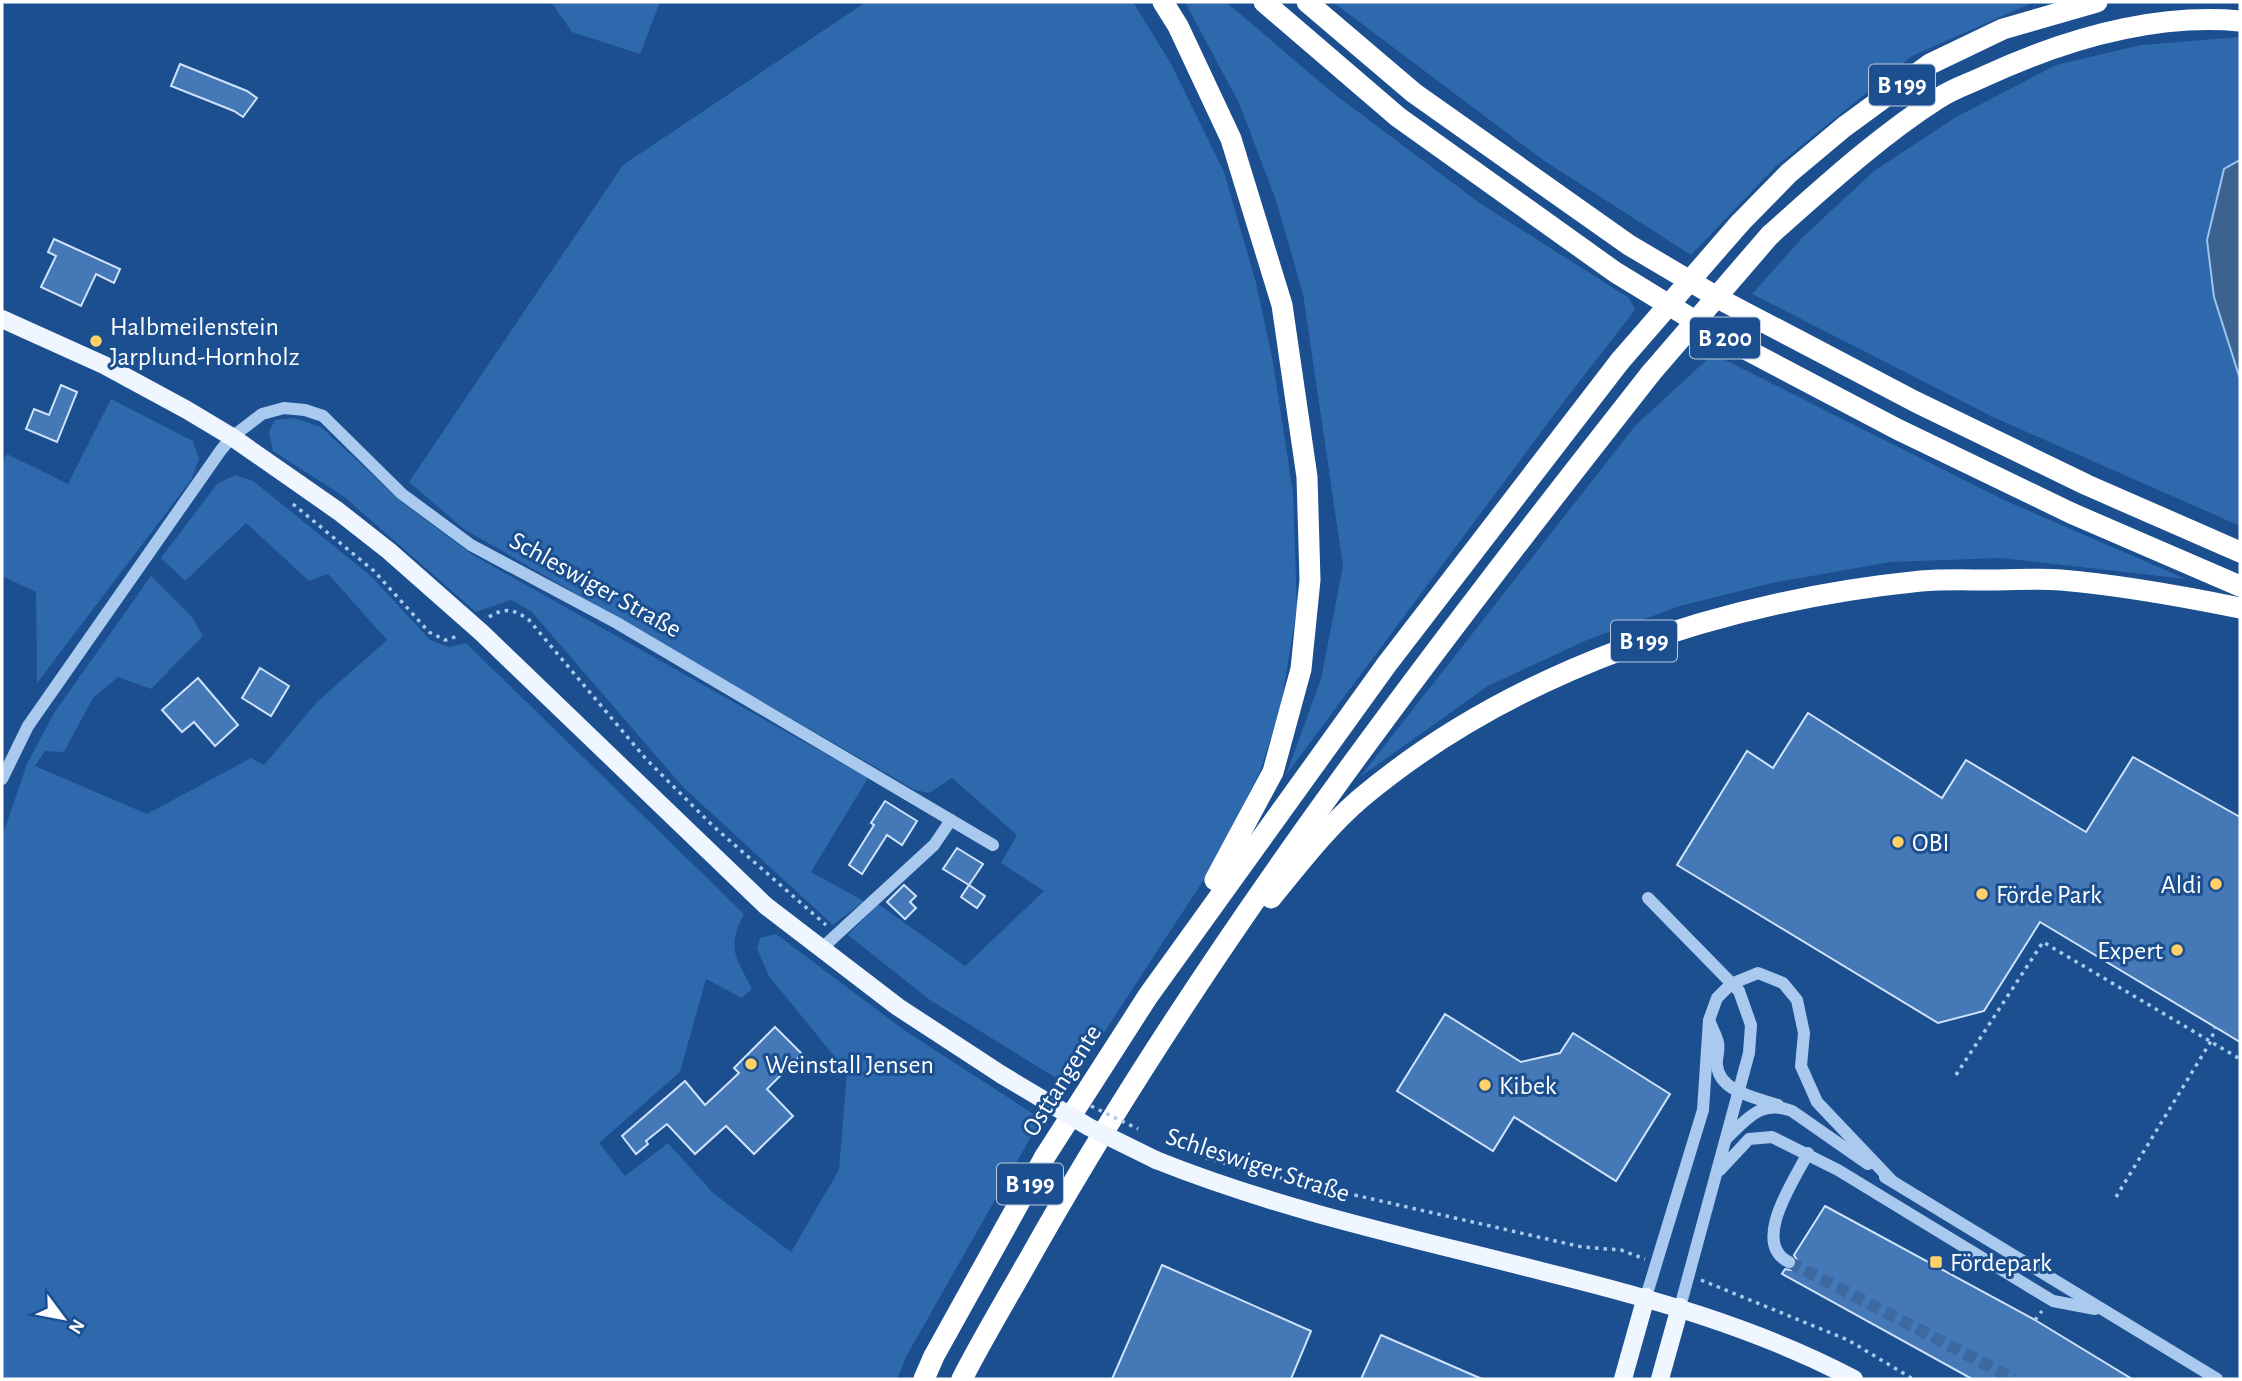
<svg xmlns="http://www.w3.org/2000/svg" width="2242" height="1381" font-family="'Alegreya Sans',sans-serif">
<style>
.green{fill:#2e69ad}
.water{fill:#3c6290;stroke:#9cc4f0;stroke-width:2}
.building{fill:#4478b7;stroke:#cfe3fa;stroke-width:2}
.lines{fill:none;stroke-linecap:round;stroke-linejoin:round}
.minor-tunnel{stroke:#3d69a0;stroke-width:12;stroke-dasharray:12 6;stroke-linecap:butt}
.path{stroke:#a9c9ee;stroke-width:3.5;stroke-dasharray:3.5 5;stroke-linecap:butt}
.minor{stroke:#a9c9ee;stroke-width:12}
.major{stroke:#f0f6ff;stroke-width:18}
.highway{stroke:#fff;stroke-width:21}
.path-bridge{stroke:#a9c9ee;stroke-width:3.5;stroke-dasharray:3.5 5;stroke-linecap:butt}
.major-bridge{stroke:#f0f6ff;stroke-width:18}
.highway-bridge{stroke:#fff;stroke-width:21}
.poi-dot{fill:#ffd166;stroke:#1b4f8f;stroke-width:2.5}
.labels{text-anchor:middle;stroke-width:6;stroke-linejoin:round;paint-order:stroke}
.shield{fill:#1b4f8f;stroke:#bbcadd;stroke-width:2}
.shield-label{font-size:24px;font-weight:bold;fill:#fff}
.poi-label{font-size:26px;fill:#fff;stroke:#1b4f8f;text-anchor:start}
.street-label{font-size:26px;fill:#fff;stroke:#1b4f8f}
</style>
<rect width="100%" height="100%" fill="#1b4f8f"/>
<g class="green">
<path d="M551 2H660L640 54 572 32Z"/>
<path d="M866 2H1133L1171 64 1224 172 1256 283 1273 362 1293 493 1297 607 1281 705 1261 769 1216 861 1069 1086 930 1000 848 935 878 904 965 966 1044 891 1001 863 1017 835 952 778 929 793 915 790 464 529 409 482 623 165Z"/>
<path d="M1185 2H1226L1333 93 1481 204 1629 298 1635 310 1565 400 1286 775 1321 679 1343 566 1303 294 1276 200 1239 103Z"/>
<path d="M1333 2H2034L1912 56 1776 166 1691 255 1543 160Z"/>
<path d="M2240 37V160L2224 170 2240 379V526L1995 418 1752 294 1803 237 1874 171 1956 117 2056 65 2141 45Z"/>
<path d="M1713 354 2004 500 2186 579 2000 558 1890 562 1772 583 1680 606 1587 640 1488 686 1360 777 1635 426Z"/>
<path d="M111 399 193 441 199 459 191 480 37 683 36 592 2 576V464L7 454 68 484Z"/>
<path d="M294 418 321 427 404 504 473 555 868 778 811 872 864 901 833 925 683 787 531 611 511 600 476 612 343 496 273 451 269 432 275 420Z"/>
<path d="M235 475 253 481 371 576 430 640 449 647 466 643 744 914C726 949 736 957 752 989L742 998 706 979 680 1072 599 1143 625 1176 668 1143 713 1193 791 1252 839 1170 847 1072 769 976 757 949 760 938 776 934 904 1030 1041 1119 907 1355 897 1379H2V837L27 764 54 713 151 576 192 617 203 636 151 689 118 677 93 698 64 752 45 751 35 766 147 814 251 758 264 765 317 702 387 640 328 574 309 581 246 523 185 581 161 558 217 484Z"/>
</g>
<path class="water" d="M2240 160V379L2214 297 2207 240 2224 169Z"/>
<g class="building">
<path d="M180 64 247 91 257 98 243 117 234 111 171 86Z"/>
<path d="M54 239 120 269 114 283 96 274 81 306 41 287 56 256 48 252Z"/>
<path d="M61 385 77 392 57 442 26 429 34 409 49 415Z"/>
<path d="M260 668 289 686 271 716 242 698Z"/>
<path d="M198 678 238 725 215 746 194 722 182 732 162 710Z"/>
<path d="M1808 713 1942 798 1966 760 2086 832 2133 757 2240 817V1042L2040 922 1984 1011 1938 1023 1677 865 1747 751 1773 768Z"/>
<path d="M885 801 917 821 902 845 887 835 862 874 849 865 874 825 871 823Z"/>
<path d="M957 848 983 864 969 885 943 869Z"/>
<path d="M904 885 916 896 910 902 916 908 905 919 887 902Z"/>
<path d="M969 885 985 896 977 908 961 897Z"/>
<path d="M1445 1014 1521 1062 1560 1053 1573 1033 1670 1094 1616 1181 1514 1117 1493 1151 1397 1091Z"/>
<path d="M775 1027 802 1054 767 1089 793 1116 754 1154 726 1126 695 1154 667 1124 646 1141 648 1144 636 1154 622 1136 685 1081 705 1105 739 1073 734 1068Z"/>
<path d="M1825 1206 2035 1320 2132 1379H1972L1782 1274 1785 1269 1791 1270 1796 1267 1797 1260 1794 1255Z"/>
<path d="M1162 1265 1311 1331 1291 1379H1112Z"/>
<path d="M1381 1335 1482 1379H1361Z"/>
</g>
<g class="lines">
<path class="minor-tunnel" d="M1789 1262 2014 1379"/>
<g class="path">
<path d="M293 504 374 571 429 632 445 640 458 636"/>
<path d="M489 617C505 607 514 609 529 620L646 759 713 826 826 925"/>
<path d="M1956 1075 2043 942 2240 1059"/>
<path d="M1206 1158 1276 1177 1582 1247 1621 1250 1645 1259"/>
<path d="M2116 1197 2211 1041 2215 1027"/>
<path d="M1701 1280 1848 1340 1913 1379"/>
<path d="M2035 1320 2042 1311"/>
</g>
<g class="minor">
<path d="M2 779 28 726 221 450 232 437 262 414 284 408 305 410 323 416 402 494 471 545 617 623 993 845"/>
<path d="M1648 898 1739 991 1751 1025 1749 1053 1680 1307"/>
<path d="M821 949 934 845 951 820"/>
<path d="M1710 1022C1712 1029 1717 1036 1718 1043 1720 1050 1716 1058 1717 1065 1719 1092 1757 1098 1778 1105"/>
<path d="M1726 1139C1747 1119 1761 1099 1792 1111L1868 1164"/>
<path d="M1720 1170 1749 1139 1772 1137 1838 1170 2053 1301 2095 1309"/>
<path d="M1885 1177 2217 1379"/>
<path d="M1789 1262C1750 1243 1795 1179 1808 1153"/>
<path d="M1646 1297 1703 1110 1709 1020 1717 998 1731 984 1758 973 1783 983 1797 1000 1804 1033 1801 1066 1817 1102 1892 1181"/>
</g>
<g class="major">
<path d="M2 319 104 365 187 410 232 437 338 511 389 551 482 633 766 906 898 1007 1002 1075"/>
<path d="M1156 1160C1283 1211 1417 1239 1549 1273 1654 1299 1757 1328 1854 1379"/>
<path d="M1623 1379 1646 1297"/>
<path d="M1660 1379 1680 1307"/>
</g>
<g class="highway">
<path d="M1163 2 1178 26 1231 139 1282 305 1307 477 1310 580 1301 669 1273 772 1215 880"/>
<path d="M1264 2 1398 117 1615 272 1713 332 1897 429 2071 513 2240 586"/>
<path d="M1307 2 1414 93 1629 245 1727 303 1916 402 2087 485 2240 552"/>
<path d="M1740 223 1789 173 1844 127 1930 64 2003 29 2097 2"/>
<path d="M1770 235C1824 187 1878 137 1939 98 1952 89 1968 84 1983 77 2061 41 2153 13 2240 21"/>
<path d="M1271 898C1299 864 1327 827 1361 798 1515 669 1723 601 1921 581 1944 579 1968 580 1991 580 2014 580 2038 578 2061 580 2121 585 2181 596 2240 608"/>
<path d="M924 1379 934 1356 1044 1158 1148 996 1387 664 1620 361"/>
<path d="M962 1379C985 1334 1012 1290 1037 1245 1213 935 1431 653 1651 373"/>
</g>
<path class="path-bridge" d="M1091 1106 1138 1129"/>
<path class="major-bridge" d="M1002 1075 1089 1127 1156 1160"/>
<g class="highway-bridge">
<path d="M1620 361 1740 223"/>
<path d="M1651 373 1770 235"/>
</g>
</g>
<g class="poi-dot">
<circle cx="96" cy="341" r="7"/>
<circle cx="1898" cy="842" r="7"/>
<circle cx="2216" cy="884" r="7"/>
<circle cx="1982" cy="894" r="7"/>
<circle cx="2177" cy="950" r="7"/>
<circle cx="751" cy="1064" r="7"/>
<circle cx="1485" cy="1085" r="7"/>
<rect x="1929" y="1255" width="14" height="14" rx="3.5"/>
</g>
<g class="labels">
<g class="shield">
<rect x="1869" y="64.5" width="66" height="41" rx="5"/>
<rect x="1690" y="317.5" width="70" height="41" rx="5"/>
<rect x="1611" y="620.5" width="66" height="41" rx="5"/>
<rect x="997" y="1163.5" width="66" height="41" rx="5"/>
</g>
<g class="shield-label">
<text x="1902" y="93">B 199</text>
<text x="1725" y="346">B 200</text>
<text x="1644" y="649">B 199</text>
<text x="1030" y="1192">B 199</text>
</g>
<g class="poi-label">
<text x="110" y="335">Halbmeilenstein<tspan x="110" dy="30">Jarplund-Hornholz</tspan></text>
<text x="1912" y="851">OBI</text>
<text x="2202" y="893" text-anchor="end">Aldi</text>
<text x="1996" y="903">Förde Park</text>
<text x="2163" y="959" text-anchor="end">Expert</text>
<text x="765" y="1073">Weinstall Jensen</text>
<text x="1499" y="1094">Kibek</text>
<text x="1950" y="1271">Fördepark</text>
</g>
<g class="street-label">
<text transform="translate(596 584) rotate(29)" y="9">Schleswiger Straße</text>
<text transform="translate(1061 1080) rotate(-58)" y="9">Osttangente</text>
<text transform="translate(1258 1164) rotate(18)" y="9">Schleswiger Straße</text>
</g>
</g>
<rect width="2242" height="1381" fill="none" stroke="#ffffff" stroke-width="7"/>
<g transform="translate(63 1318) rotate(122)" stroke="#1b4f8f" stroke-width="5" paint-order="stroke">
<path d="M0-5L12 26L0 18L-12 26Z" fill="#ffffff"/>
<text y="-10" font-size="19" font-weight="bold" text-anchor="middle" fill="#ffffff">N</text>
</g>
</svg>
